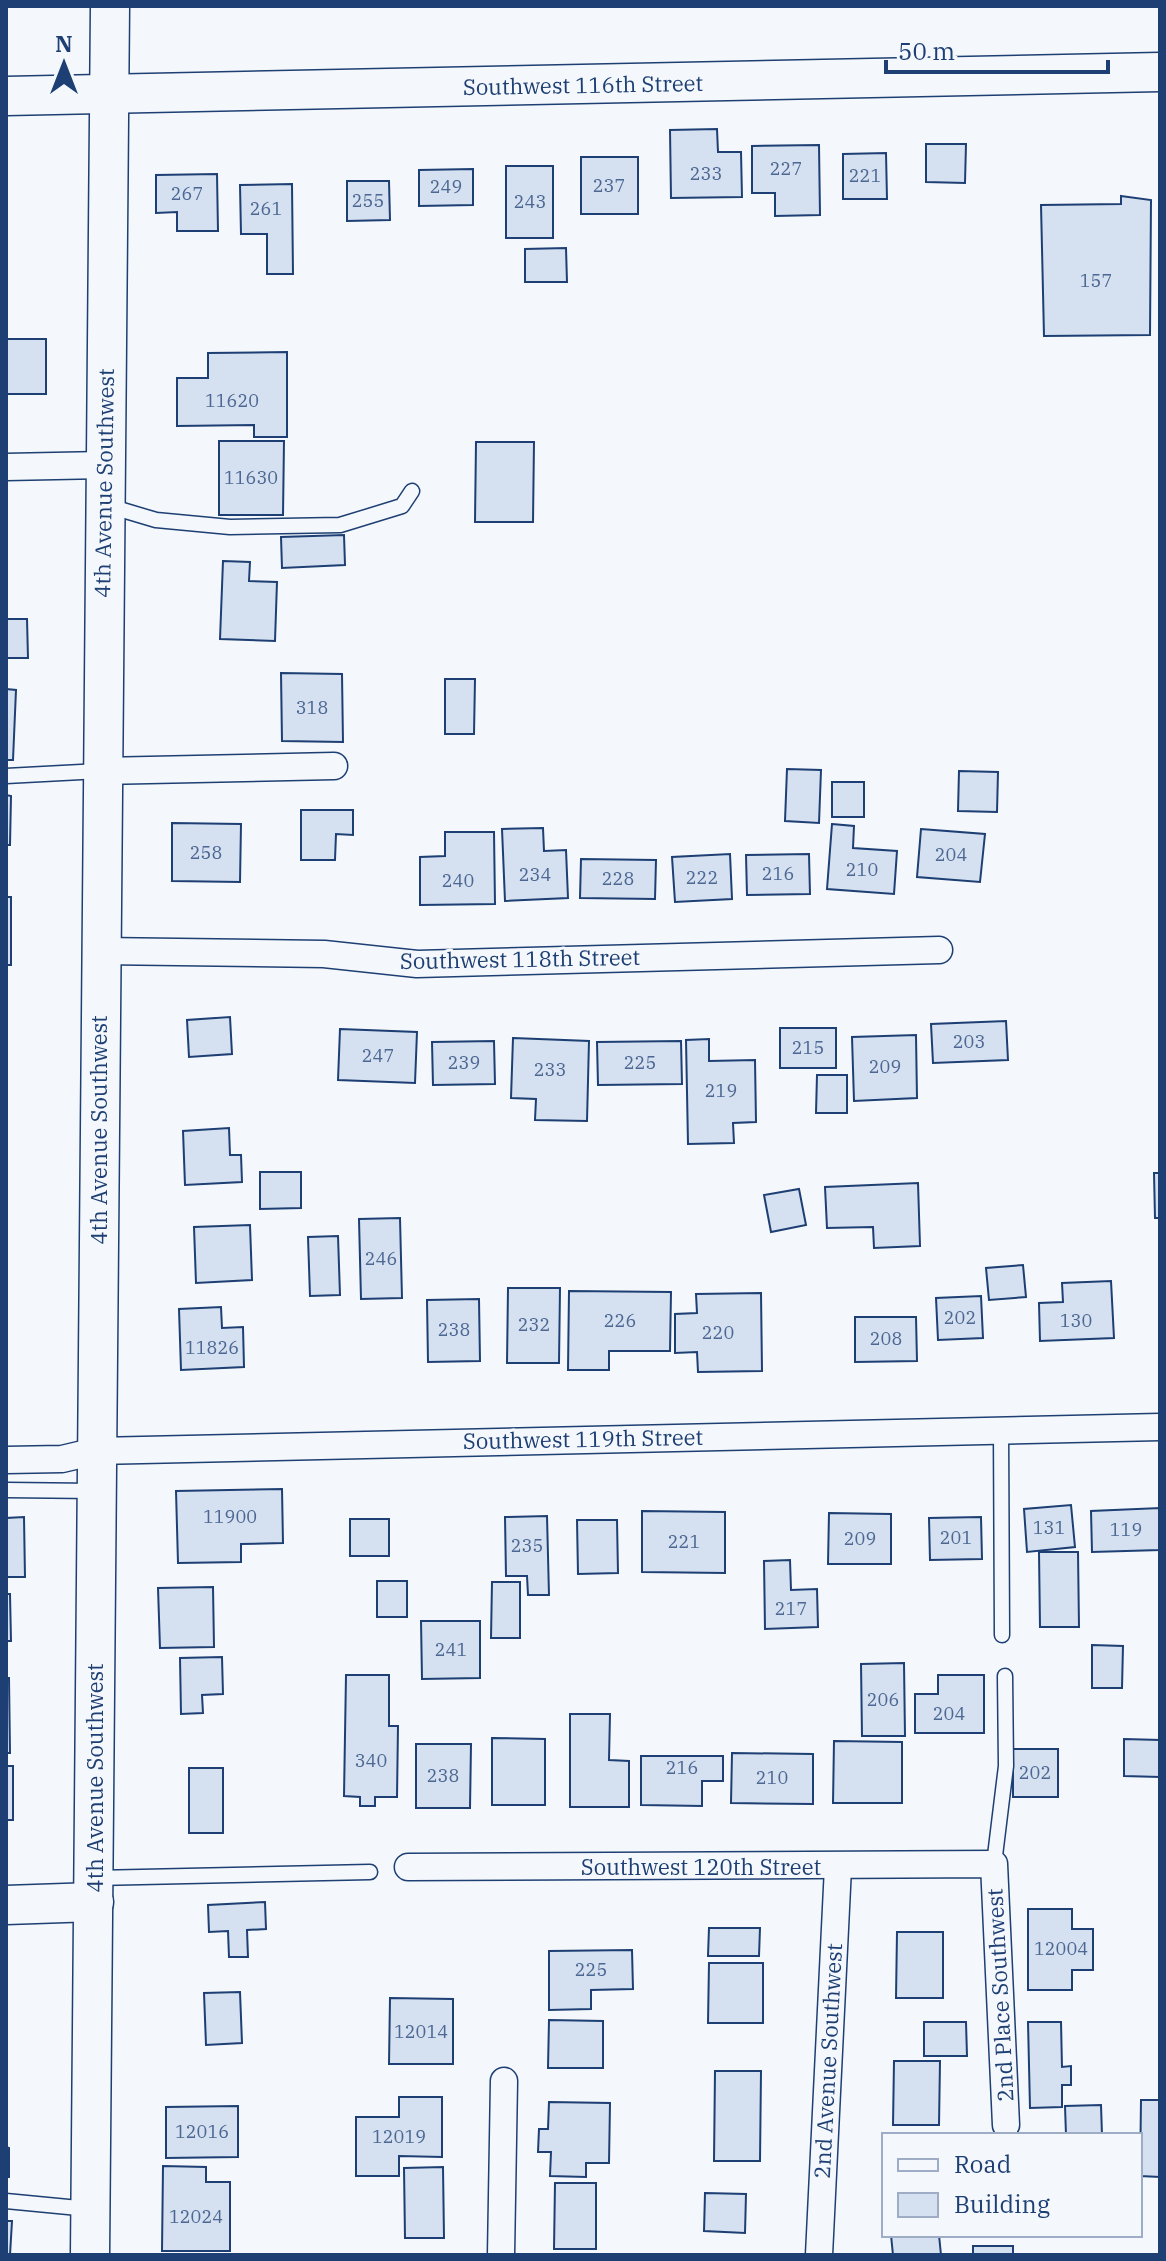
<svg xmlns="http://www.w3.org/2000/svg" width="1166" height="2261" font-family="'IBM Plex Serif',serif">
<style>
.building{fill:#d5e0f0;stroke:#1d3f73;stroke-width:2}
.lines{fill:none;stroke-linecap:round;stroke-linejoin:round}
.lane-casing{stroke:#1d3f73;stroke-width:17}
.street-casing{stroke:#1d3f73;stroke-width:29}
.secondary-casing{stroke:#1d3f73;stroke-width:41}
.lane{stroke:#f4f7fb;stroke-width:14}
.street{stroke:#f4f7fb;stroke-width:26}
.secondary{stroke:#f4f7fb;stroke-width:38}
.labels{text-anchor:middle;stroke-width:6;stroke-linejoin:round;paint-order:stroke}
.number-label{font-size:18px;fill:#4b6792}
.street-label{font-size:22px;fill:#1d3f73;stroke:#f4f7fb}
</style>
<rect width="100%" height="100%" fill="#f4f7fb"/>
<g class="building">
<path d="M717 129 718 152H741L742 197 671 198 670 130Z"/>
<path d="M926 144H966L965 183 926 182Z"/>
<path d="M819 145 820 215 775 216V193H752V146Z"/>
<path d="M886 153 887 199H843V154Z"/>
<rect x="581" y="157" width="57" height="57"/>
<rect x="506" y="166" width="47" height="72"/>
<path d="M473 169V205L419 206V170Z"/>
<path d="M217 174 218 231H177V212L156 213V175Z"/>
<path d="M347 181H389L390 220 347 221Z"/>
<path d="M292 184 293 274H267V234H241L240 185Z"/>
<path d="M1121 196 1151 200 1150 335 1044 336 1041 205 1121 204Z"/>
<path d="M566 248 567 282H525V249Z"/>
<rect x="6" y="339" width="40" height="55"/>
<path d="M287 352V437H254V425L177 426V378H208V353Z"/>
<path d="M219 441H284L283 515H219Z"/>
<path d="M476 442H534L533 522H475Z"/>
<path d="M344 535 345 565 282 568 281 537Z"/>
<path d="M223 561 250 562 249 581 277 582 275 641 220 639Z"/>
<path d="M6 619H27L28 658H6Z"/>
<path d="M281 673 342 674 343 742 282 741Z"/>
<path d="M445 679H475L474 734H445Z"/>
<path d="M6 689 16 690 13 760H6Z"/>
<path d="M787 769 821 770 819 823 785 821Z"/>
<path d="M959 771 998 772 997 812 958 811Z"/>
<rect x="832" y="782" width="32" height="35"/>
<path d="M6 795 11 796 10 845H6Z"/>
<path d="M301 810H353V835L336 834 335 860H301Z"/>
<path d="M172 823 241 824 240 882 172 881Z"/>
<path d="M832 824 854 826 853 848 897 851 894 894 827 889Z"/>
<path d="M543 828 544 851 566 850 568 898 505 901 502 829Z"/>
<path d="M921 829 985 834 980 882 917 877Z"/>
<path d="M445 832H494L495 904 420 905V857L445 856Z"/>
<path d="M730 854 732 899 675 902 672 857Z"/>
<path d="M809 854 810 894 747 895 746 855Z"/>
<path d="M581 859 656 860 655 899 580 898Z"/>
<rect x="6" y="897" width="5" height="68"/>
<path d="M230 1017 232 1054 189 1057 187 1020Z"/>
<path d="M1006 1021 1008 1060 933 1063 931 1024Z"/>
<rect x="780" y="1028" width="56" height="40"/>
<path d="M340 1029 417 1032 415 1083 338 1080Z"/>
<path d="M916 1035 917 1098 854 1101 852 1037Z"/>
<path d="M513 1038 589 1041 587 1121 535 1120 536 1099 511 1098Z"/>
<path d="M709 1039V1061L755 1060 756 1122 733 1123 734 1143 688 1144 686 1040Z"/>
<path d="M494 1041 495 1084 433 1085 432 1042Z"/>
<path d="M681 1041 682 1084 598 1085 597 1042Z"/>
<path d="M817 1075H847V1113H816Z"/>
<path d="M229 1128 230 1155H241L242 1182 185 1185 183 1131Z"/>
<path d="M260 1172H301V1208L260 1209Z"/>
<path d="M1154 1173H1160V1218H1155Z"/>
<path d="M918 1183 920 1246 874 1248 873 1227 827 1228 825 1187Z"/>
<path d="M799 1189 806 1225 771 1232 764 1195Z"/>
<path d="M400 1218 402 1298 361 1299 359 1219Z"/>
<path d="M250 1225 252 1280 196 1283 194 1227Z"/>
<path d="M338 1236 340 1295 310 1296 308 1237Z"/>
<path d="M1023 1265 1026 1297 989 1300 986 1268Z"/>
<path d="M1111 1281 1114 1338 1040 1341 1039 1303 1063 1302 1062 1283Z"/>
<path d="M508 1288H560L559 1363H507Z"/>
<path d="M569 1291 671 1292 670 1351H609V1370H568Z"/>
<path d="M761 1293 762 1371 698 1372 697 1352 675 1353V1314L697 1313 696 1294Z"/>
<path d="M981 1296 983 1338 938 1340 936 1298Z"/>
<path d="M479 1299 480 1361 428 1362 427 1300Z"/>
<path d="M221 1307 222 1328 243 1327 244 1367 181 1370 179 1309Z"/>
<path d="M855 1317H916L917 1361 855 1362Z"/>
<path d="M282 1489 283 1543 241 1544V1562L178 1563 176 1491Z"/>
<path d="M1071 1505 1075 1547 1027 1552 1024 1509Z"/>
<path d="M1160 1508V1550L1092 1552 1091 1511Z"/>
<path d="M642 1511 725 1512V1573L642 1572Z"/>
<path d="M829 1513 891 1514V1564H828Z"/>
<path d="M547 1516 549 1595H528L527 1576H506L505 1517Z"/>
<path d="M24 1517 25 1577H6V1518Z"/>
<path d="M981 1517 982 1559 930 1560 929 1518Z"/>
<rect x="350" y="1519" width="39" height="37"/>
<path d="M577 1520H617L618 1573 578 1574Z"/>
<path d="M1039 1552H1078L1079 1627H1040Z"/>
<path d="M790 1560 791 1590 817 1589 818 1627 765 1629 764 1561Z"/>
<rect x="377" y="1581" width="30" height="36"/>
<path d="M492 1582H520V1638H491Z"/>
<path d="M213 1587 214 1647 160 1648 158 1588Z"/>
<path d="M6 1594H10L11 1641H6Z"/>
<path d="M421 1621H480V1678L422 1679Z"/>
<path d="M1092 1645 1123 1646 1122 1688H1092Z"/>
<path d="M222 1657 223 1694 202 1695 203 1713 181 1714 180 1658Z"/>
<path d="M904 1663 905 1736H862L861 1664Z"/>
<path d="M346 1675H389V1726H398L397 1797H375V1806H360V1797L344 1796Z"/>
<path d="M938 1675H984V1733H915V1694H938Z"/>
<path d="M6 1678H9L10 1753H6Z"/>
<path d="M570 1714H610L609 1760 629 1761V1807H570Z"/>
<path d="M492 1738 545 1739V1805H492Z"/>
<path d="M1124 1739 1160 1740V1777L1124 1776Z"/>
<path d="M834 1741 902 1742V1803H833Z"/>
<path d="M416 1744H471L470 1808H416Z"/>
<rect x="1013" y="1749" width="45" height="48"/>
<path d="M732 1753 813 1754V1804L731 1803Z"/>
<path d="M641 1756H723V1781H702V1806L641 1805Z"/>
<rect x="6" y="1766" width="7" height="54"/>
<rect x="189" y="1768" width="34" height="65"/>
<path d="M265 1902 266 1929 247 1930 248 1957H229L228 1931 209 1932 208 1905Z"/>
<path d="M1028 1909H1072V1929H1093V1970H1072V1990H1028Z"/>
<path d="M709 1928H760L759 1956H708Z"/>
<path d="M897 1932H943V1998H896Z"/>
<path d="M632 1950 633 1989 591 1990V2009L549 2010V1951Z"/>
<path d="M709 1963H763V2023H708Z"/>
<path d="M240 1992 242 2043 206 2045 204 1993Z"/>
<path d="M390 1998 453 1999V2064H389Z"/>
<path d="M549 2020 603 2021V2068H548Z"/>
<path d="M924 2022H966L967 2056H924Z"/>
<path d="M1028 2022H1061L1062 2067 1071 2066V2085H1062V2107L1030 2108Z"/>
<path d="M894 2061H940L939 2125H893Z"/>
<path d="M715 2071H761L760 2161H714Z"/>
<path d="M399 2097H442V2157L399 2156V2176H356V2117H399Z"/>
<path d="M1141 2100H1160V2177L1140 2176Z"/>
<path d="M549 2102 610 2103 609 2163H586V2177L550 2176 551 2152H538L539 2129H548Z"/>
<path d="M1101 2105 1102 2135H1066L1065 2106Z"/>
<path d="M238 2106V2157L166 2158V2107Z"/>
<path d="M6 2147 9 2148V2177H6Z"/>
<path d="M163 2166 206 2167V2182H230V2251H162Z"/>
<path d="M443 2167 444 2238H405L404 2168Z"/>
<path d="M555 2183H596V2249H554Z"/>
<path d="M705 2193 746 2194 745 2233 704 2231Z"/>
<path d="M6 2221H12L10 2255H6Z"/>
<path d="M891 2235H939L941 2255H893Z"/>
<rect x="973" y="2246" width="40" height="9"/>
</g>
<g class="lines">
<g class="lane-casing">
<g id="lane">
<path d="M109 506 156 520 230 527 340 525 402 506 412 491"/>
<path d="M6 776 100 771"/>
<path d="M1001 1429 1002 1635"/>
<path d="M6 1490 95 1491"/>
<path d="M994 1864 1006 1766 1005 1676"/>
<path d="M95 1878 370 1872"/>
<path d="M6 2201 89 2209"/>
</g>
</g>
<g class="street-casing">
<g id="street">
<path d="M6 467 104 465"/>
<path d="M101 771 334 766"/>
<path d="M100 951 324 954 417 964 939 950"/>
<path d="M6 1460 62 1459 96 1451 1160 1427"/>
<path d="M408 1867 994 1864 1006 2125"/>
<path d="M501 2255 504 2081"/>
<path d="M819 2255 838 1867"/>
</g>
</g>
<g class="secondary-casing">
<g id="secondary">
<path d="M6 96 1160 72"/>
<path d="M6 1905 94 1902"/>
<path d="M90 2255 110 6"/>
</g>
</g>
<use href="#lane" class="lane"/>
<use href="#street" class="street"/>
<use href="#secondary" class="secondary"/>
</g>
<g class="labels">
<g class="number-label">
<text x="786" y="175">227</text>
<text x="706" y="180">233</text>
<text x="865" y="182">221</text>
<text x="609" y="192">237</text>
<text x="446" y="193">249</text>
<text x="187" y="200">267</text>
<text x="368" y="207">255</text>
<text x="530" y="208">243</text>
<text x="266" y="215">261</text>
<text x="1096" y="287">157</text>
<text x="232" y="407">11620</text>
<text x="251" y="484">11630</text>
<text x="312" y="714">318</text>
<text x="206" y="859">258</text>
<text x="951" y="861">204</text>
<text x="862" y="876">210</text>
<text x="778" y="880">216</text>
<text x="535" y="881">234</text>
<text x="702" y="884">222</text>
<text x="618" y="885">228</text>
<text x="458" y="887">240</text>
<text x="969" y="1048">203</text>
<text x="808" y="1054">215</text>
<text x="378" y="1062">247</text>
<text x="464" y="1069">239</text>
<text x="640" y="1069">225</text>
<text x="885" y="1073">209</text>
<text x="550" y="1076">233</text>
<text x="721" y="1097">219</text>
<text x="381" y="1265">246</text>
<text x="960" y="1324">202</text>
<text x="620" y="1327">226</text>
<text x="1076" y="1327">130</text>
<text x="534" y="1331">232</text>
<text x="454" y="1336">238</text>
<text x="718" y="1339">220</text>
<text x="886" y="1345">208</text>
<text x="212" y="1354">11826</text>
<text x="230" y="1523">11900</text>
<text x="1049" y="1534">131</text>
<text x="1126" y="1536">119</text>
<text x="956" y="1544">201</text>
<text x="860" y="1545">209</text>
<text x="684" y="1548">221</text>
<text x="527" y="1552">235</text>
<text x="791" y="1615">217</text>
<text x="451" y="1656">241</text>
<text x="883" y="1706">206</text>
<text x="949" y="1720">204</text>
<text x="371" y="1767">340</text>
<text x="682" y="1774">216</text>
<text x="1035" y="1779">202</text>
<text x="443" y="1782">238</text>
<text x="772" y="1784">210</text>
<text x="1061" y="1955">12004</text>
<text x="591" y="1976">225</text>
<text x="421" y="2038">12014</text>
<text x="202" y="2138">12016</text>
<text x="399" y="2143">12019</text>
<text x="196" y="2223">12024</text>
</g>
<g class="street-label">
<text transform="translate(583 85) rotate(-1)" y="8">Southwest 116th Street</text>
<text transform="translate(104 483) rotate(-89)" y="8">4th Avenue Southwest</text>
<text transform="translate(520 959) rotate(-1)" y="8">Southwest 118th Street</text>
<text transform="translate(99 1130) rotate(-90)" y="8">4th Avenue Southwest</text>
<text transform="translate(583 1439) rotate(-1)" y="8">Southwest 119th Street</text>
<text transform="translate(95 1778) rotate(-90)" y="8">4th Avenue Southwest</text>
<text x="701" y="1875">Southwest 120th Street</text>
<text transform="translate(1000 1995) rotate(-93)" y="8">2nd Place Southwest</text>
<text transform="translate(828 2061) rotate(-87)" y="8">2nd Avenue Southwest</text>
</g>
</g>
<rect width="1166" height="2261" fill="none" stroke="#1d3f73" stroke-width="16"/>
<rect x="882" y="2133" width="260" height="104" fill="#f4f7fb" stroke="#9eadc5" stroke-width="2"/>
<rect x="898" y="2159" width="40" height="12" fill="#f4f7fb" stroke="#9eadc5" stroke-width="2"/>
<text x="954" y="2173" font-size="24" fill="#1d3f73">Road</text>
<rect x="898" y="2193" width="40" height="24" fill="#d5e0f0" stroke="#9eadc5" stroke-width="2"/>
<text x="954" y="2213" font-size="24" fill="#1d3f73">Building</text>
<g transform="translate(64 64)" stroke="#f4f7fb" stroke-width="6" paint-order="stroke">
<path d="M0-6L14 30L0 20L-14 30Z" fill="#1d3f73"/>
<text y="-12" font-size="22" font-weight="bold" text-anchor="middle" fill="#1d3f73">N</text>
</g>
<path d="M886 60v12h222v-12" fill="none" stroke="#1d3f73" stroke-width="4"/>
<text x="898" y="60" font-size="24" fill="#1d3f73" stroke="#f4f7fb" stroke-width="6" paint-order="stroke">50 m</text>
</svg>
